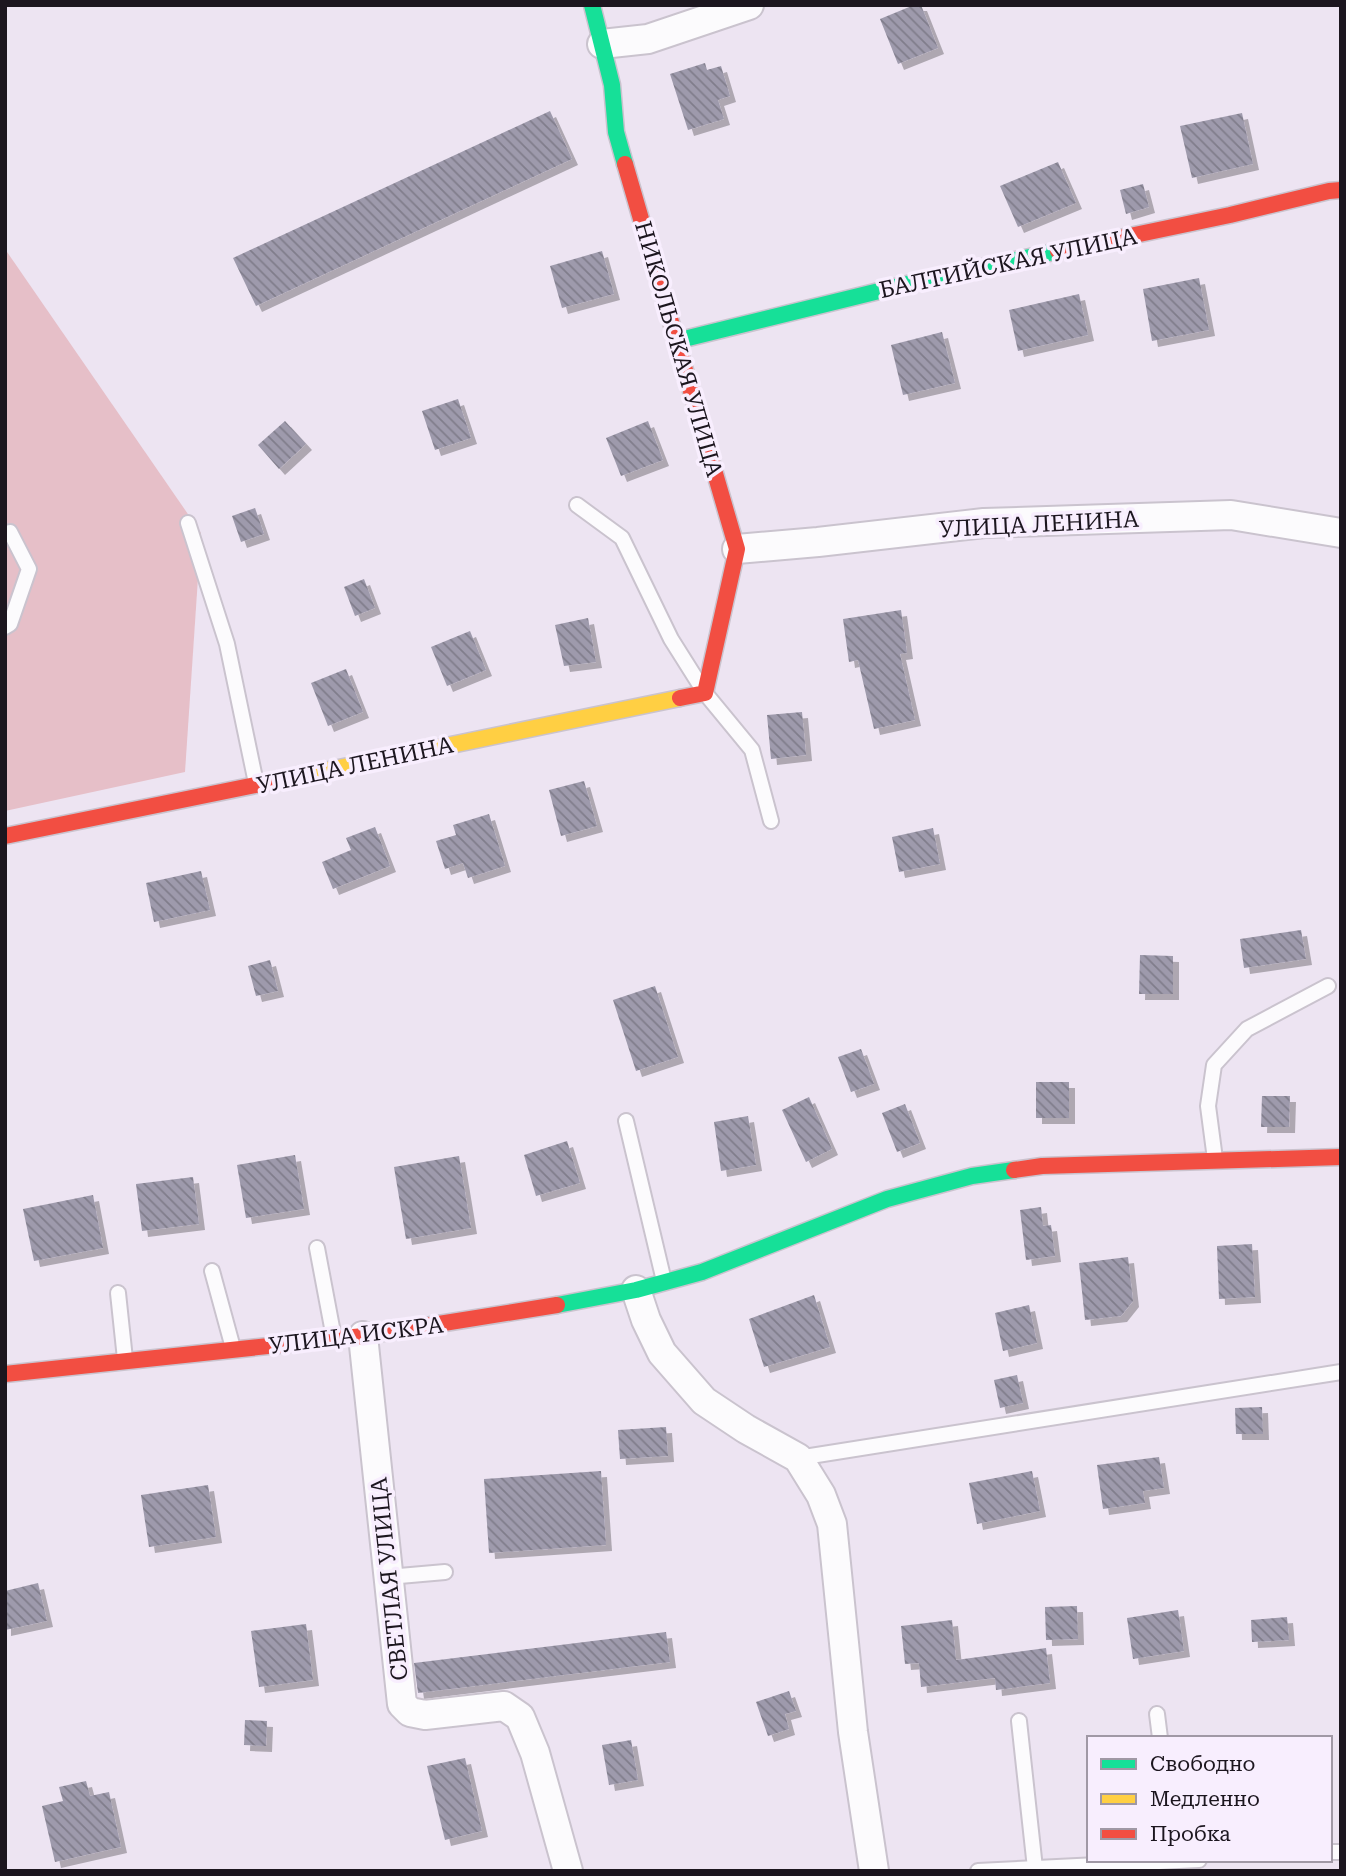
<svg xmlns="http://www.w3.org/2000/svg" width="1346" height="1876" font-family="'Roboto Serif',serif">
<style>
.grass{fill:#e6bfc8}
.building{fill:url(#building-back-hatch);filter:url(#shadow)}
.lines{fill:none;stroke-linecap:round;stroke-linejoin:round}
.lane-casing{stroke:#cac3ce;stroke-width:18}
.street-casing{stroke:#cac3ce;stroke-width:32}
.fast-casing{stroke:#cac3ce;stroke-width:19}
.slow-casing{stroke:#cac3ce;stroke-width:19}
.jam-casing{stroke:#cac3ce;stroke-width:19}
.lane{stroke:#fcfbfd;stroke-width:14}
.street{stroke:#fcfbfd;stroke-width:28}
.fast{stroke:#16e098;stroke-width:16}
.slow{stroke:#ffcf43;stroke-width:16}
.jam{stroke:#f24e42;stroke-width:16}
.labels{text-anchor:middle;stroke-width:7;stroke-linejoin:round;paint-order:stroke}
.street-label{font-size:23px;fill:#1c161f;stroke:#f8eefe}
</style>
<defs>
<pattern id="building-back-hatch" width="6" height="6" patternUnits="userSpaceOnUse" patternTransform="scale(1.75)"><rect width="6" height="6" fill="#9e9aac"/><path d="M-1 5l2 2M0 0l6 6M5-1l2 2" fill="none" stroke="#807d8b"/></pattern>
<filter id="shadow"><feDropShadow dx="6" dy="6" stdDeviation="0" flood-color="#0004"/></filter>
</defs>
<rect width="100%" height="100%" fill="#ede4f2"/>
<path class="grass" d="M5 249 201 533 185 772 5 811Z"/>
<g class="building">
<path d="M914 5H921L938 48 898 64 880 19Z"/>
<path d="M705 63 707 70 721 66 730 96 718 100 724 119 688 130 670 74Z"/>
<path d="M550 111 572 159 256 306 233 258Z"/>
<path d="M1242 113 1253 164 1192 178 1180 126Z"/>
<path d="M1058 162 1076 203 1018 227 1000 186Z"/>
<path d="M1143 184 1149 207 1126 214 1120 190Z"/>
<path d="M602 251 614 294 562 308 550 266Z"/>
<path d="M1199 278 1209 330 1152 341 1143 289Z"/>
<path d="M1079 294 1088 335 1018 351 1009 310Z"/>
<path d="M942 332 955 383 903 395 891 345Z"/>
<path d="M458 399 471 438 435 450 422 411Z"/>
<path d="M285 421 306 444 279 469 258 445Z"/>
<path d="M648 421 663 460 621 476 606 438Z"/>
<path d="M255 508 264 534 241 542 232 516Z"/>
<path d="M364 579 375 608 355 616 344 587Z"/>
<path d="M901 610 907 653 900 654 915 720 874 729 858 660 849 662 843 619Z"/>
<path d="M588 618 596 662 564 666 555 625Z"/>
<path d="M470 631 486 670 447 686 431 647Z"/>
<path d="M346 669 363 712 328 726 311 683Z"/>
<path d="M802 712 806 755 771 759 767 715Z"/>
<path d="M584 781 597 826 561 836 549 790Z"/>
<path d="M489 814 505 866 468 878 463 863 445 869 436 841 456 835 453 825Z"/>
<path d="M375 827 390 866 333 889 322 862 351 850 346 838Z"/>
<path d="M933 828 940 864 899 872 892 837Z"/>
<path d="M201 871 210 910 154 922 146 883Z"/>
<path d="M1301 930 1306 959 1244 968 1240 939Z"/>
<path d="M1140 955 1173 956V994H1139Z"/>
<path d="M270 960 278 991 256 996 248 966Z"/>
<path d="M655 986 678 1057 636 1071 613 1000Z"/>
<path d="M861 1049 874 1084 851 1092 838 1057Z"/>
<rect x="1036" y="1082" width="33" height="36"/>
<path d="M1262 1096H1290L1289 1127H1261Z"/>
<path d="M809 1097 832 1149 806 1162 782 1110Z"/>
<path d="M905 1104 920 1143 897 1152 882 1113Z"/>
<path d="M748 1116 756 1165 721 1171 714 1122Z"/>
<path d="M567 1141 580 1183 536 1196 524 1155Z"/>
<path d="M295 1155 304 1209 246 1218 237 1165Z"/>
<path d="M459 1156 471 1228 406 1239 394 1167Z"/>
<path d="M193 1177 199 1224 142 1231 136 1184Z"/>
<path d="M93 1195 103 1248 34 1261 23 1209Z"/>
<path d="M1041 1207 1043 1226 1051 1225 1055 1256 1026 1260 1020 1210Z"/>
<path d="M1252 1244 1255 1297 1219 1299 1217 1246Z"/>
<path d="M1128 1257 1133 1301 1121 1316 1085 1320 1079 1263Z"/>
<path d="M814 1295 830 1347 764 1367 749 1319Z"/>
<path d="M1029 1305 1037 1343 1003 1351 995 1313Z"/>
<path d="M1017 1375 1023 1403 1000 1408 994 1380Z"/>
<path d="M1262 1407 1263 1434H1236L1235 1408Z"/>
<path d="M666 1427 668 1456 620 1459 618 1430Z"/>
<path d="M1159 1457 1164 1488 1143 1491 1145 1503 1103 1509 1097 1465Z"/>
<path d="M601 1471 606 1545 489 1553 484 1479Z"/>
<path d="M1032 1471 1040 1511 977 1524 969 1483Z"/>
<path d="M208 1485 216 1537 149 1547 141 1495Z"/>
<path d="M38 1583 47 1621 5 1630V1591Z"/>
<path d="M1077 1606 1078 1639 1046 1640 1045 1607Z"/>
<path d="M1178 1610 1184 1651 1133 1659 1127 1618Z"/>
<path d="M1287 1617 1289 1640 1252 1642 1251 1620Z"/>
<path d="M952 1620 956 1660 1046 1648 1050 1683 996 1690 995 1678 921 1687 919 1663 905 1664 901 1626Z"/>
<path d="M306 1624 313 1680 259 1687 251 1631Z"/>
<path d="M666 1632 670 1662 418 1693 414 1663Z"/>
<path d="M789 1691 796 1711 785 1714 789 1729 768 1736 756 1702Z"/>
<path d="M245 1720 267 1721 266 1746 244 1745Z"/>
<path d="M631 1740 638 1780 609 1785 602 1745Z"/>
<path d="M465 1758 482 1831 445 1840 427 1766Z"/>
<path d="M86 1781 90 1796 109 1792 121 1847 55 1862 42 1806 63 1801 59 1787Z"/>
</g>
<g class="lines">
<g class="lane-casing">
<g id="lane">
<path d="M577 505 622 538 671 639 705 693 752 750 771 821"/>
<path d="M188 523 227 644 256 783"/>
<path d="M5 533 10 532 29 569 10 624 5 627"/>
<path d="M626 1121 664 1281"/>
<path d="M1215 1159 1208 1106 1214 1065 1247 1029 1328 986"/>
<path d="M317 1248 334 1338"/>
<path d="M212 1271 233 1348"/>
<path d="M118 1293 125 1359"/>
<path d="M798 1458 1341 1372"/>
<path d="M388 1577 445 1572"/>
<path d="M1157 1714 1160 1738"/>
<path d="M1019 1721 1035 1868"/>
<path d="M1330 1852H1341"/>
<path d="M978 1871 1199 1860"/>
</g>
</g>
<g class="street-casing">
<g id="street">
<path d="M602 44 648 39 749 5"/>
<path d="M737 549 818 542 984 523 1231 515 1341 533"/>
<path d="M636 1290 646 1320 662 1353 704 1401 746 1429 798 1458 821 1495 832 1524 853 1732 874 1871"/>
<path d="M363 1336 402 1704 410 1712 425 1715 504 1706 520 1717 535 1753 568 1871"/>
</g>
</g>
<g class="fast-casing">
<g id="fast">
<path d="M592 5 612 85 616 132 625 164"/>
<path d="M676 341 932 278 1058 251"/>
<path d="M557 1305 636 1290 702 1272 887 1199 972 1176 1014 1170"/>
</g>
</g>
<g class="slow-casing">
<path id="slow" d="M300 776 680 698"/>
</g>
<g class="jam-casing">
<g id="jam">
<path d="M625 164 737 549 705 693 680 698"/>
<path d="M1058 251 1230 215 1329 191 1341 190"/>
<path d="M5 836 300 776"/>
<path d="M1014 1170 1042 1166 1341 1157"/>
<path d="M5 1374 363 1336 557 1305"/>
</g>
</g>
<use href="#lane" class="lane"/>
<use href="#street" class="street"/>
<use href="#fast" class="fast"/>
<use href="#slow" class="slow"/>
<use href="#jam" class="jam"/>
</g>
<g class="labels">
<g class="street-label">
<text transform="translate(1008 263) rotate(-12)" y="8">БАЛТИЙСКАЯ УЛИЦА</text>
<text transform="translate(679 349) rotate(74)" y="8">НИКОЛЬСКАЯ УЛИЦА</text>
<text transform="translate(1039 524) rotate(-3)" y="8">УЛИЦА ЛЕНИНА</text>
<text transform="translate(355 765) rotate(-12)" y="8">УЛИЦА ЛЕНИНА</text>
<text transform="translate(356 1335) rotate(-7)" y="8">УЛИЦА ИСКРА</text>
<text transform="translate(389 1579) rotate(-96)" y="8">СВЕТЛАЯ УЛИЦА</text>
</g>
</g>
<rect width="1346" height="1876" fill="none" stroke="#1c161f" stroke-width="14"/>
<rect x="1087" y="1736" width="245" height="126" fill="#f8eefe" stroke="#a098a5" stroke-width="2"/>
<rect x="1101" y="1759" width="35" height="10" fill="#16e098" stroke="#a098a5" stroke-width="2"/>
<text x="1150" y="1771" font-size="21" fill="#1c161f">Свободно</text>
<rect x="1101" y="1794" width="35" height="10" fill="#ffcf43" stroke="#a098a5" stroke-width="2"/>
<text x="1150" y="1806" font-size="21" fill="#1c161f">Медленно</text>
<rect x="1101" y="1829" width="35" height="10" fill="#f24e42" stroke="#a098a5" stroke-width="2"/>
<text x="1150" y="1841" font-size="21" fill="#1c161f">Пробка</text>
</svg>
